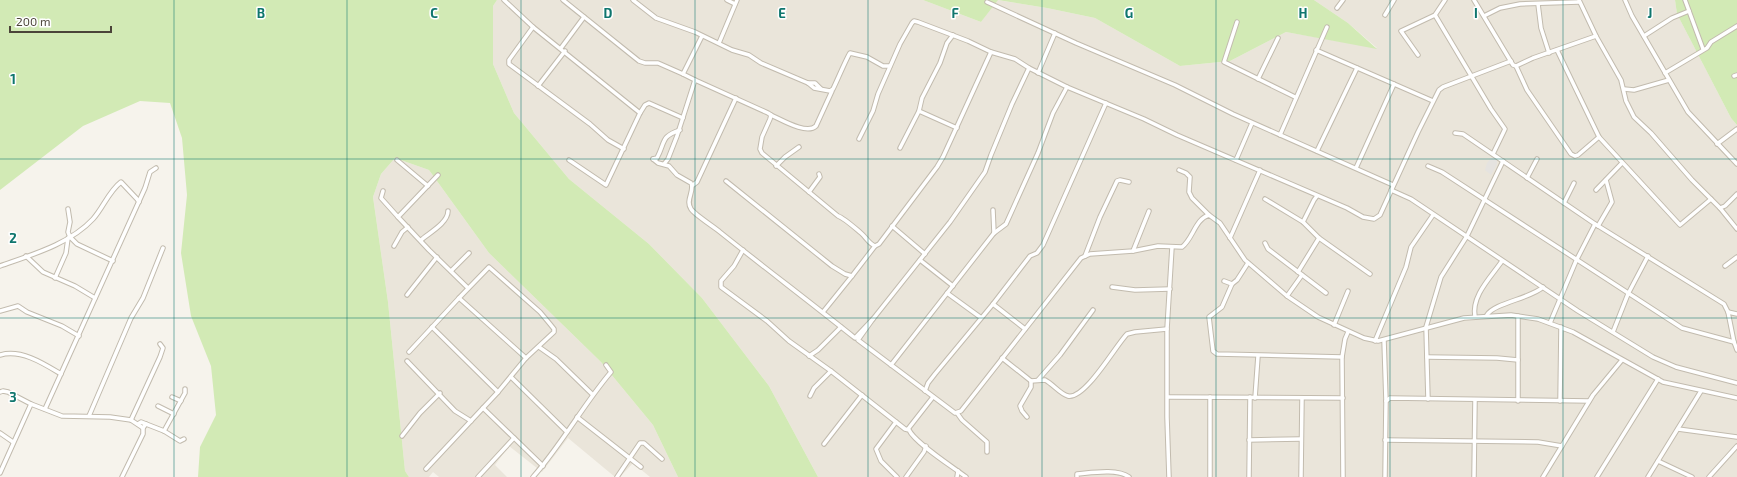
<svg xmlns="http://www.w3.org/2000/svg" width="1737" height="477" font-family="'Exo 2',sans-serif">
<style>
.residential{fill:#eae5da}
.green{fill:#d2eab5}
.parking{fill:#e5e3e0}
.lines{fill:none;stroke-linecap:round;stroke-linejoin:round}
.minor-casing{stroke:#c2bbae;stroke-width:5.5}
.minor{stroke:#fff;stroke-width:3.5}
.grid{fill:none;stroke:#0f766e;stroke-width:1;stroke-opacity:0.55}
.grid-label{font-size:13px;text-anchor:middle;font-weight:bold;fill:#0f766e;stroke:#fff;stroke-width:3;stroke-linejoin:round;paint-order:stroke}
</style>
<rect width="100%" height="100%" fill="#f6f3ec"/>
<g class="residential">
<path d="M497 0H923L981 22 997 0 1047 8 1095 18 1180 66 1230 61 1286 32 1377 48 1348 23 1314 0H1675L1677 14 1731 118 1737 125V477H818L769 386 702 298 649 244 569 179 514 113 493 64V6Z"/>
<path d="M395 158 429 170 489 253 601 362 653 425 678 477H650L633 463 620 477H615L568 438 542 472 509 446 495 465 507 477H439L433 472 429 477H409L405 471 388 302 373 197 381 174Z"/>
</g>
<g class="green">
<path d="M0 0H497L493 6V64L514 113 569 179 649 244 702 298 769 386 818 477H678L653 425 601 362 489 253 429 170 395 158 381 174 373 197 388 302 405 471 409 477H198L200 447 216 415 211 366 191 316 181 253 187 195 182 138 170 103 140 101 83 126 0 190Z"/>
<path d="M923 0H1314L1348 23 1377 49 1286 32 1230 61 1180 66 1095 18 1047 8 998 0 981 22Z"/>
<path d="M1675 0H1737V125L1731 118 1677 14Z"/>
</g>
<path class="parking" d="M1493 156 1497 159V164L1491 175 1485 170 1487 163Z"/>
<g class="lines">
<g class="minor-casing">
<g id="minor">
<path d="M504 0 533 27"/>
<path d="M563 0 639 61 645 63H658L683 74 702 36"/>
<path d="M633 0 656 18 695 32 732 50 749 55 761 63 808 83 814 88 830 91 833 89C836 83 848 55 850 53L867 57 883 66H890"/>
<path d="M727 0 735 4"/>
<path d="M1474 0 1513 65 1516 66 1533 58 1596 36 1579 0"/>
<path d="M1625 0 1632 16 1688 112 1737 164"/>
<path d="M1685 0 1703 49"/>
<path d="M987 2 1076 43 1175 85 1233 114 1393 185"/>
<path d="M1538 4 1541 28 1549 53"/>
<path d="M1337 8 1343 0"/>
<path d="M1385 15 1394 0"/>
<path d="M1435 15 1491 109 1505 129 1493 154"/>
<path d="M1484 16 1500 8 1520 4 1579 2"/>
<path d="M1237 22 1224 62 1295 97"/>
<path d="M1596 36 1621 80 1626 101 1634 117 1651 133 1692 180 1720 208 1725 206 1737 194"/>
<path d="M1644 36 1672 18 1689 11"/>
<path d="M719 43 737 0"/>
<path d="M561 48 584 17"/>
<path d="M1316 50 1433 101"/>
<path d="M1557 50 1599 137 1680 225 1711 199"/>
<path d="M1418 55 1401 31 1435 15 1445 0"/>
<path d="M1516 66 1527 90 1571 154 1575 156 1578 155 1599 137"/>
<path d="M1038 73 1055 33"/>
<path d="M1665 73 1707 48 1711 42 1737 26"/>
<path d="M1734 76 1737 75"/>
<path d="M1258 79 1278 38"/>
<path d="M695 80 768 113 771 115 770 119 762 137 760 149 762 153 838 216C844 218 855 228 861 233 866 237 868 243 875 246"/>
<path d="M808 83H815L821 89"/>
<path d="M538 86 565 51"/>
<path d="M1624 89 1634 90 1669 80"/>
<path d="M919 111 957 128"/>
<path d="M771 115C782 120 807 135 816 126L832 91"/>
<path d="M1455 133 1463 134 1595 224 1724 304 1728 312 1734 342 1737 350"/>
<path d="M1280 135 1327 27"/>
<path d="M859 139 873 111 878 94 900 44 912 23 914 21 918 22 968 41 991 52 1015 59 1029 68 1067 87 1144 119 1177 135 1347 208 1363 217 1374 219 1380 215 1418 132 1439 90 1443 87 1511 61"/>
<path d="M1717 144 1737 129"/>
<path d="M900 148 919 111 922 98 940 63 947 43 953 35"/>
<path d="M624 149 608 140 590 124 509 64V60L533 27 640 113 645 105 649 103 683 118"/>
<path d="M1317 151 1357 68"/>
<path d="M653 159 658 163 669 166 677 175 691 183C695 191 685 200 691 209 694 214 714 227 720 232 765 268 810 302 855 338L873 319 858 340 955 413 961 411 1081 258 1090 254 1133 251 1158 246 1182 247C1193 239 1195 219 1209 215L1220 223 1245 260 1287 296 1318 317 1364 338 1378 341 1464 318 1511 315 1538 319 1573 332 1663 382 1737 398"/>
<path d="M653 159 657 158C666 141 660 137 680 130"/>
<path d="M397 160 428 186"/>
<path d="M569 160 606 185 640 113"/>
<path d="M1236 160 1252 123"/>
<path d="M664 164 668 159 677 136 695 80 683 74"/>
<path d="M776 166 785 157 799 147"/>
<path d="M1428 166 1442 172 1682 328 1734 342"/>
<path d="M1356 168 1394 84"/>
<path d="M1179 170 1186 173 1190 177 1189 192 1192 198 1209 215"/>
<path d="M438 175 398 217 429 250 468 288"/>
<path d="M1527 178 1537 159"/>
<path d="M726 181 832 266 845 274 852 276"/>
<path d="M693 185 697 182 736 98"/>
<path d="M1391 190 1411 199 1578 311 1653 357 1676 367 1737 383"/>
<path d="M1596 190 1622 163"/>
<path d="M383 191 381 198 398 217"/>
<path d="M809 192 820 177 819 174"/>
<path d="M1265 199 1303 222 1319 238 1370 274"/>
<path d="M1564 203 1574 183"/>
<path d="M1720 208 1737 229"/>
<path d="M68 209 70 222 68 232 70 237 77 244 113 261"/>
<path d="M993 210 994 233"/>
<path d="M1303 222 1314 200 1317 196"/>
<path d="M892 226 925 254"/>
<path d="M1598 226 1612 202 1606 180"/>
<path d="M1230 238 1260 170"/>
<path d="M421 240C429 233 448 223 448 211"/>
<path d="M1265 243 1268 249 1326 293"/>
<path d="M394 246 402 232 408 227"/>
<path d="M743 250 734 266 721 281V287L767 321 789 341 831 371 905 429 909 430C915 443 953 467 966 477"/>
<path d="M1133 251 1149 211"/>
<path d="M26 256 43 272 75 286 95 298"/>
<path d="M1085 256 1100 217 1117 181 1120 180 1129 182"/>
<path d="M920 260 953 286"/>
<path d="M1248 263 1237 280 1232 284 1222 307 1209 317 1213 351 1217 354 1342 357"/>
<path d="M0 266C31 255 70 244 93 219 103 208 109 191 121 182L137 199 139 202"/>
<path d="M1725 266 1737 257"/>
<path d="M451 271 469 253"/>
<path d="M1298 272 1319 238"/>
<path d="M55 278 66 253 68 238"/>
<path d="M1224 281 1232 284"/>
<path d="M1112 287 1135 290 1170 289"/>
<path d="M947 293 980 317"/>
<path d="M407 295 437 257"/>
<path d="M1287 296 1302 275"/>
<path d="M993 304 1025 329"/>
<path d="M0 311 18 306 27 312 62 326 79 336"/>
<path d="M823 312 852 276 875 246 879 244 937 167 943 157 991 52"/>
<path d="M1728 312 1737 314"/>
<path d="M1487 315C1494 303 1532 298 1543 287"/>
<path d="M1518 316V401"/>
<path d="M1475 317C1471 296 1491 277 1502 261"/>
<path d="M873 319 950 222 985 172 991 155 1012 104 1029 68"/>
<path d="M1550 323 1576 261 1595 224"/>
<path d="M1334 325 1348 291"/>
<path d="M432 327 498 392"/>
<path d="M1613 332 1628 294 1648 256"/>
<path d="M1384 340 1386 401 1385 477"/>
<path d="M1375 341 1406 267 1411 247 1433 215"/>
<path d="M539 347 556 359 592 394"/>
<path d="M409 352 459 298 526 358"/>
<path d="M0 355C21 349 43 363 61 374"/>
<path d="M809 356 818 350 841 327"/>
<path d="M1427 357 1497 358 1518 360"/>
<path d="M1002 358 1031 381 1045 380C1053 384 1060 394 1068 396 1085 400 1116 345 1127 334L1135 332 1167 329"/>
<path d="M407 361 455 411 471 421"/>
<path d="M891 365 994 233 1006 224 1038 153 1053 113 1067 87"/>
<path d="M511 377 567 432"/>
<path d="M1038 380 1060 355 1093 310"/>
<path d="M925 391 928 383 935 374 993 304 1030 256 1037 253 1043 245 1106 103"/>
<path d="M0 392 3 391 8 392 31 404 62 416 110 417 131 420 143 428"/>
<path d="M810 396 814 388 831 371"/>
<path d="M172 397 181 401"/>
<path d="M1168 397 1343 398"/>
<path d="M1210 397V477"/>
<path d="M1255 398 1258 356"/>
<path d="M1428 399 1426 327 1441 277 1467 236 1503 161"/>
<path d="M1386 401 1390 398 1589 401"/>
<path d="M1560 401 1561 327"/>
<path d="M158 406 174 414"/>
<path d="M483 408 543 466"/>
<path d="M45 409 145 188 150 172 156 168"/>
<path d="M957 413 962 420 987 442V452"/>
<path d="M89 416 131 318 143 298 163 248"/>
<path d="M577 417 641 467"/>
<path d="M1027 417 1022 411 1020 406 1031 387V381"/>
<path d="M131 420 160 357 163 348 160 344"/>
<path d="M896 422 876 449 881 461 897 477"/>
<path d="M138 424 141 422 164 431 180 441 184 439"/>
<path d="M908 429 933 397"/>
<path d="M1678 429 1737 437"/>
<path d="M164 431 185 393V389"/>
<path d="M0 433 13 442"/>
<path d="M402 436 420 413 440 393"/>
<path d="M1249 440 1301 439"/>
<path d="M1385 440 1538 442 1562 446"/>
<path d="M824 444 862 395"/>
<path d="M1658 461 1692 477"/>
<path d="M426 469 498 392 526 358 554 332V329L550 324 540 312 489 267 459 298"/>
<path d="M0 473 31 404"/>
<path d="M122 477 143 434V428L146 424"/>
<path d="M478 477 514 438"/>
<path d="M533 477C562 444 583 405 611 372L606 365"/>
<path d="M617 477 640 443H644L662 459"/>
<path d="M906 477 924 452 926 446"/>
<path d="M957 477 958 471"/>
<path d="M1077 477V474C1090 473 1117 468 1129 477"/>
<path d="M1169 477 1167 417V329L1172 247"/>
<path d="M1249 477 1250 397"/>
<path d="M1301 477 1302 398"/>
<path d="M1343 477 1342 357 1345 339 1348 332"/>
<path d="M1474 477 1475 400"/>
<path d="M1543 477 1593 395 1622 360"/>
<path d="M1597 477 1658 379"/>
<path d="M1648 477 1701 391"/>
<path d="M1709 477 1737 446"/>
</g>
</g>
<use href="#minor" class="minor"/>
</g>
<path class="grid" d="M174 0V477M347 0V477M521 0V477M695 0V477M868 0V477M1042 0V477M1216 0V477M1390 0V477M1563 0V477M0 159H1737M0 318H1737"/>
<g class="grid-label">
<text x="261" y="18">B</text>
<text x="434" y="18">C</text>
<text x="608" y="18">D</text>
<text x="782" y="18">E</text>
<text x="955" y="18">F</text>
<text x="1129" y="18">G</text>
<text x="1303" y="18">H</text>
<text x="1476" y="18">I</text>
<text x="1650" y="18">J</text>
<text x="13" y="84">1</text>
<text x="13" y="243">2</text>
<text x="13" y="402">3</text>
</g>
<path d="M10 26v6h101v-6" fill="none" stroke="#4b4439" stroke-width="2"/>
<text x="16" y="26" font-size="12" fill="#4b4439" stroke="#ffffff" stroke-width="3" paint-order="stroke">200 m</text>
</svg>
